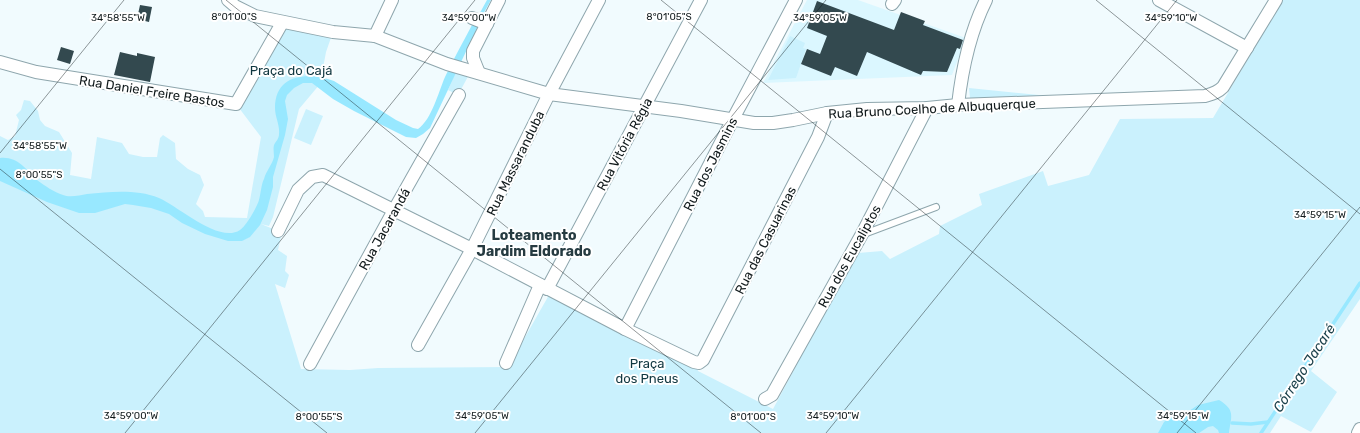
<svg xmlns="http://www.w3.org/2000/svg" width="1360" height="433" font-family="Rubik,sans-serif">
<style>
.built{fill:#dbf7ff}
.green{fill:#caf1fd}
.water{fill:#98e8ff}
.lines{fill:none;stroke-linecap:round;stroke-linejoin:round}
.stream{stroke:#98e8ff;stroke-width:3.5}
.building{fill:#33494f}
.lane-casing{stroke:#8ea6ad;stroke-width:8}
.street-casing{stroke:#8ea6ad;stroke-width:14}
.lane{stroke:#fff;stroke-width:6}
.street{stroke:#fff;stroke-width:12}
.ticks{fill:none;stroke:#111a1c;stroke-width:1;stroke-opacity:0.45}
.labels{text-anchor:middle;stroke-width:4;stroke-linejoin:round;paint-order:stroke}
.park-label{font-size:13px;fill:#103740;stroke:#fff}
.street-label{font-size:13px;fill:#111a1c;stroke:#fff}
.neighbourhood-label{font-size:14px;font-weight:bold;fill:#263b41;stroke:#fff}
.water-label{font-size:14px;font-style:italic;fill:#1d424c;stroke:#fff}
.ticks-label{font-size:10px;text-anchor:middle;fill:#111a1c;stroke:#fff;stroke-width:4;stroke-linejoin:round;paint-order:stroke}
</style>
<rect width="100%" height="100%" fill="#f1fbfe"/>
<path class="built" d="M807 0H858L966 38 952 75 763 83Z"/>
<g class="green">
<path d="M1283 0H1360V299L1311 371 1337 392 1311 432 1281 416 1270 433H0V136L8 140 15 136 19 120 16 115 21 110 24 100 30 101 38 111 40 120 45 126 59 132 72 153 70 175 91 179 97 137 122 143 129 154 143 157H157L160 138 163 135 175 143 176 159 188 169 200 175 204 185 196 204 203 211 205 217 247 218 261 137 236 104 282 23 333 32 326 52 320 84 299 109 273 217 269 226 261 224 278 231 281 236 278 250 287 256 285 271 289 275 285 288 275 284 301 369 350 370 378 368 508 367 553 288 695 358 698 371 773 409 794 370 807 340 858 253 882 251 890 259 939 234 940 226 982 205 979 194 1043 171 1048 186 1089 175 1120 119 1213 118Z"/>
<path d="M790 36 805 43 803 48 806 49 796 78 768 80Z"/>
<path d="M458 67 471 71 458 95 448 90Z"/>
<path d="M969 88 1049 96 1048 98 974 100 970 98Z"/>
<path d="M306 109 323 116 311 145 294 138Z"/>
</g>
<g class="water">
<path d="M472 25 478 26 430 128 423 134 416 138 406 137 354 111 333 99 312 83H303L294 88 287 95 285 101 288 119 285 135 273 177V187L267 210 260 225 250 237 242 241H228L205 234 182 223 169 214 151 208 133 205 125 204 95 213H79L47 202 0 181V158C17 156 26 169 37 180 45 186 54 192 63 195 70 198 80 195 87 194 110 192 136 189 159 198 178 206 219 244 240 230 246 226 257 207 259 200 261 193 261 185 264 179 266 171 272 165 274 157 274 153 273 149 274 145 276 141 279 139 279 134 280 125 275 117 275 108 275 73 309 72 334 81L396 120 413 128 418 129C432 119 438 93 445 77 453 60 463 42 472 25Z"/>
<path d="M1219 400C1236 410 1231 417 1229 433H1219L1218 430 1213 426 1208 427 1199 433H1158L1164 422 1169 418 1183 415 1198 405Z"/>
</g>
<g class="lines">
<g class="stream">
<path d="M479 18 489 0"/>
<path d="M1232 423 1251 424 1268 422"/>
<path d="M1261 433 1360 283"/>
</g>
</g>
<g class="building">
<path d="M817 1 894 30 901 12 925 21 923 25 963 40 960 49 957 48 947 72 923 71 921 75 867 52 857 76 835 67 831 76 801 64 807 49 820 54 827 36 807 28Z"/>
<path d="M140 5 152 7 149 22 137 19Z"/>
<path d="M61 47 74 51 70 64 57 60Z"/>
<path d="M120 52 137 56V53L155 57 150 82 114 75Z"/>
</g>
<g class="lines">
<g class="lane-casing">
<path id="lane" d="M864 234 936 207"/>
</g>
<g class="street-casing">
<g id="street">
<path d="M228 0 235 6 255 16 333 32 375 36 447 64 549 94 681 111 754 123H773L793 120 827 113 867 109 927 108 958 105 1205 96C1212 94 1217 93 1223 87L1276 0"/>
<path d="M1159 0 1247 48"/>
<path d="M892 4 895 0"/>
<path d="M472 18 487 24"/>
<path d="M375 36 392 0"/>
<path d="M0 62 36 72 236 104 282 23"/>
<path d="M479 73 473 58V51L499 0"/>
<path d="M958 105C962 69 970 32 986 0"/>
<path d="M278 231 298 190 312 177 323 175 472 249 625 329 694 362 699 363 703 360 818 137 827 113"/>
<path d="M547 289 701 0"/>
<path d="M625 329 733 119 796 0"/>
<path d="M418 345 472 249 549 94 599 0"/>
<path d="M506 363 540 285"/>
<path d="M310 364 394 210 459 95"/>
<path d="M765 399 772 395 862 234 927 108"/>
<path d="M1358 433 1360 429"/>
</g>
</g>
<use href="#lane" class="lane"/>
<use href="#street" class="street"/>
</g>
<path class="ticks" d="M226 0 761 433M661 0 1196 433M1096 0 1360 214M0 153 124 0M0 169 327 433M125 433 475 0M475 433 826 0M826 433 1177 0M1177 433 1360 207"/>
<g class="labels">
<g class="park-label">
<text x="291" y="75">Praça do Cajá</text>
<text x="647" y="368">Praça<tspan x="647" dy="15">dos Pneus</tspan></text>
</g>
<g class="street-label">
<text transform="translate(152 91) rotate(9)" y="5">Rua Daniel Freire Bastos</text>
<text transform="translate(932 108) rotate(-3)" y="5">Rua Bruno Coelho de Albuquerque</text>
<text transform="translate(624 144) rotate(-62)" y="5">Rua Vitória Régia</text>
<text transform="translate(515 163) rotate(-64)" y="5">Rua Massaranduba</text>
<text transform="translate(710 164) rotate(-63)" y="5">Rua dos Jasmins</text>
<text transform="translate(384 229) rotate(-61)" y="5">Rua Jacarandá</text>
<text transform="translate(765 240) rotate(-63)" y="5">Rua das Casuarinas</text>
<text transform="translate(849 256) rotate(-61)" y="5">Rua dos Eucaliptos</text>
</g>
<g class="neighbourhood-label">
<text x="534" y="240">Loteamento<tspan x="534" dy="16">Jardim Eldorado</tspan></text>
</g>
<g class="water-label">
<text transform="translate(1304 368) rotate(-57)" y="5">Córrego Jacaré</text>
</g>
</g>
<g class="ticks-label">
<text x="234" y="20">8°01'00"S</text>
<text x="669" y="20">8°01'05"S</text>
<text x="118" y="21">34°58'55"W</text>
<text x="469" y="21">34°59'00"W</text>
<text x="820" y="21">34°59'05"W</text>
<text x="1171" y="21">34°59'10"W</text>
<text x="40" y="149">34°58'55"W</text>
<text x="39" y="178">8°00'55"S</text>
<text x="1320" y="218">34°59'15"W</text>
<text x="131" y="419">34°59'00"W</text>
<text x="482" y="419">34°59'05"W</text>
<text x="833" y="419">34°59'10"W</text>
<text x="1183" y="419">34°59'15"W</text>
<text x="319" y="420">8°00'55"S</text>
<text x="753" y="420">8°01'00"S</text>
</g>
</svg>
